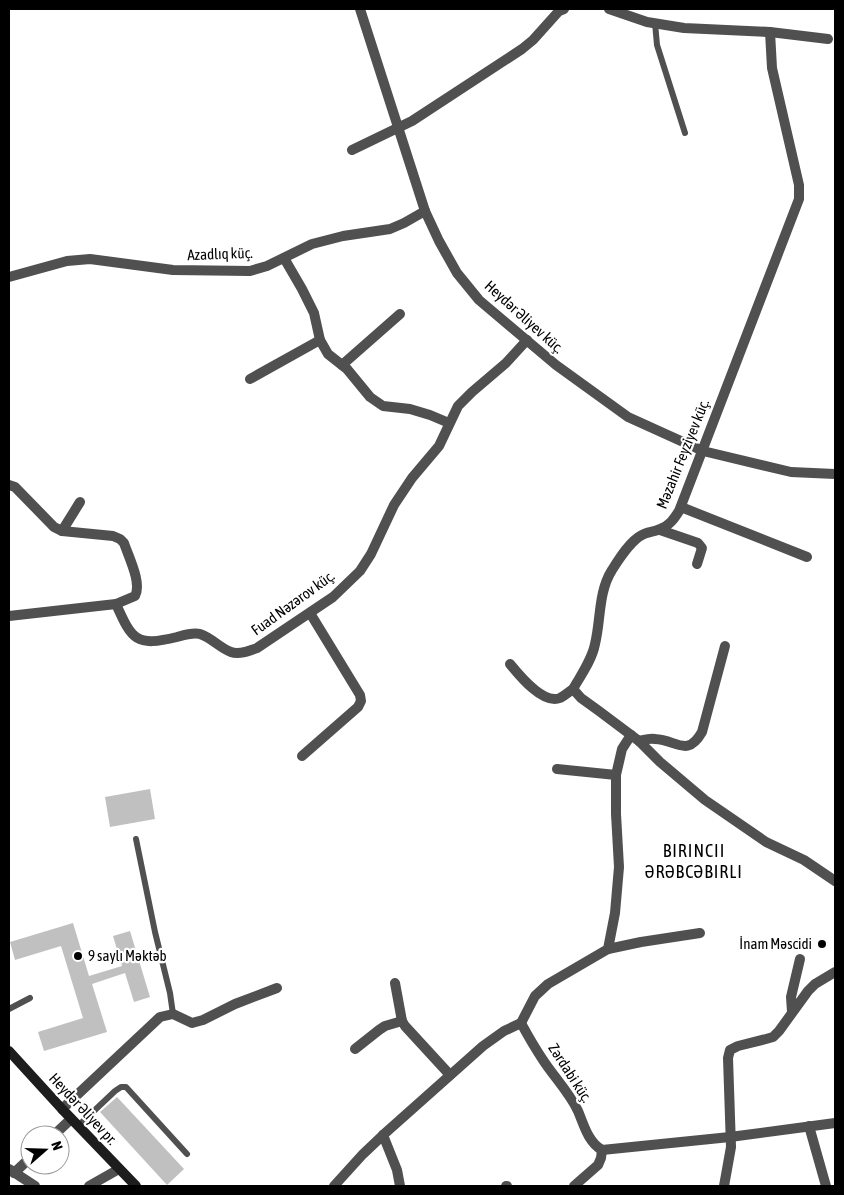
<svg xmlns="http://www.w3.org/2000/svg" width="844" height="1195" font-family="'Asap Condensed',sans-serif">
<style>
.building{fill:#c0c0c0}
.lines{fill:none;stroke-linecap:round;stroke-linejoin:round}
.lane{stroke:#505050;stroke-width:6}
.street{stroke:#505050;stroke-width:10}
.secondary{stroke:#1d1d1d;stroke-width:10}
.poi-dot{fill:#000;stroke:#fff;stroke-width:2}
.labels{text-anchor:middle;stroke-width:4.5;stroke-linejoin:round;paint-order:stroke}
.street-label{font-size:15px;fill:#000;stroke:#fff}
.poi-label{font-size:15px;fill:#000;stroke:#fff;text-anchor:end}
.quarter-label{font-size:18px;letter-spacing:1px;fill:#000;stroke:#fff}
</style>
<rect width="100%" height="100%" fill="#fff"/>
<g class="building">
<path d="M150 789 155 819 110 827 105 797Z"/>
<path d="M73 923 89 976 122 966 113 936 130 931 150 997 134 1002 125 973 92 984 107 1032 44 1051 38 1032 83 1018 61 946 15 960 10 942Z"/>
<path d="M117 1097 184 1169 167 1185 100 1112Z"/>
</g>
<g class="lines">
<g class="lane">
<path d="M655 23 657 45 685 133"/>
<path d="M136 839 155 932 170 993 173 1014"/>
<path d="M9 1009 30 998"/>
<path d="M78 1126 115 1091 121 1087H126L187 1154"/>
</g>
<g class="street">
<path d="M360 9 425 211 439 241 457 273 479 300 556 365 628 417 703 451 791 472 835 474"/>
<path d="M609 9 647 22 684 28 770 32 828 39"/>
<path d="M770 32 772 68 799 185V199L679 511C674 519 669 526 660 529 654 532 647 532 642 535 630 541 619 559 612 570 598 592 601 620 595 644 592 660 581 675 573 689L581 698 599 711 639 741 660 762 705 800 766 842 804 860 835 881"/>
<path d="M352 150 412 121 522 49 533 40 559 11 564 9"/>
<path d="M284 258 302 289 314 313 320 340 328 354 347 369 370 397 383 406 410 409 430 415 449 423"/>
<path d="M9 277 67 261 90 259 173 270 250 271 267 266 312 244 343 236 390 229 404 223 425 211"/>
<path d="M342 365 400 314"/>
<path d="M250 379 320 340"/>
<path d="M9 485 15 487 54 527 62 531 113 536 120 539 124 543C129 558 142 583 135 596L116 604"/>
<path d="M681 507 807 557"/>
<path d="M660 530 698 543 702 548 697 564"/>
<path d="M62 531 80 502"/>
<path d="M9 616 116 604C132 640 136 647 177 637 184 635 193 632 200 634 212 638 220 648 231 652 239 655 249 651 257 648L333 597 360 571 371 554 394 505 412 478 439 446 458 406 472 392 506 363 527 340"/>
<path d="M510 664C519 675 543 705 560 698 564 696 569 692 573 689"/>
<path d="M639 741C644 740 649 738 655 739 677 740 687 758 702 732L725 646"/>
<path d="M302 756 358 707 361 701 360 695 310 613"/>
<path d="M557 769 616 775"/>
<path d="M608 949 641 942 700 933"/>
<path d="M395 983 402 1021 405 1026 450 1075"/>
<path d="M792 1012 791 997 800 959"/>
<path d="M521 1023 535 996 548 984 608 949 615 913 619 867 616 814V775L622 749 631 735"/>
<path d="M355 1049 379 1030 385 1026 402 1021"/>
<path d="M62 1109 160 1017 173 1014 192 1023 203 1020 235 1004 277 988"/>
<path d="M809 1126 826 1186"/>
<path d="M54 1135 71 1119"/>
<path d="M383 1135 397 1170 400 1186"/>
<path d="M9 1169 35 1186"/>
<path d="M14 1173 30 1158"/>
<path d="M89 1186 119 1169"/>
<path d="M334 1186 363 1154 383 1135 483 1046 504 1031 521 1023C528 1036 535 1048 543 1060 554 1077 569 1092 578 1111 584 1125 588 1142 602 1150L730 1137 835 1123"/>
<path d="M506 1186H507"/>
<path d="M574 1186 598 1165 601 1158 602 1150"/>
<path d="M724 1186 731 1147 728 1058 730 1050 738 1046 766 1039 773 1037 779 1031 808 991 815 984 835 972"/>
</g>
<path class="secondary" d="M9 1051 62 1109 136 1186"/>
</g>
<g class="poi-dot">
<circle cx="822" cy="944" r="5"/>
<circle cx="78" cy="956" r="5"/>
</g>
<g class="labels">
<g class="street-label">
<text transform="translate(220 254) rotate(-2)" y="5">Azadlıq küç.</text>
<text transform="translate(524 317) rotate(42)" y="5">Heydər Əliyev küç.</text>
<text transform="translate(683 454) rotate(-68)" y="5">Məzahir Feyziyev küç.</text>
<text transform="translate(293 603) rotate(-36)" y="5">Fuad Nəzərov küç.</text>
<text transform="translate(570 1073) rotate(57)" y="5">Zərdabi küç.</text>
<text transform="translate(83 1109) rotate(47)" y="5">Heydər Əliyev pr.</text>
</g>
<g class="poi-label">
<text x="812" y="949">İnam Məscidi</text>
<text x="88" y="961" text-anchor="start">9 saylı Məktəb</text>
</g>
<g class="quarter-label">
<text x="694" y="857">BIRINCII<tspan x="694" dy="21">ƏRƏBCƏBIRLI</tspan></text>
</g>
</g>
<rect width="844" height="1195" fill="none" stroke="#000000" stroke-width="20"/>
<g transform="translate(45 1150) rotate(70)"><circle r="24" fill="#ffffff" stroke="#999999"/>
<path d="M0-4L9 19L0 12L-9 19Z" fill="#000000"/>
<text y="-8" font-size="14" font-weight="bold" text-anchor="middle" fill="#000000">N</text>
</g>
</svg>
